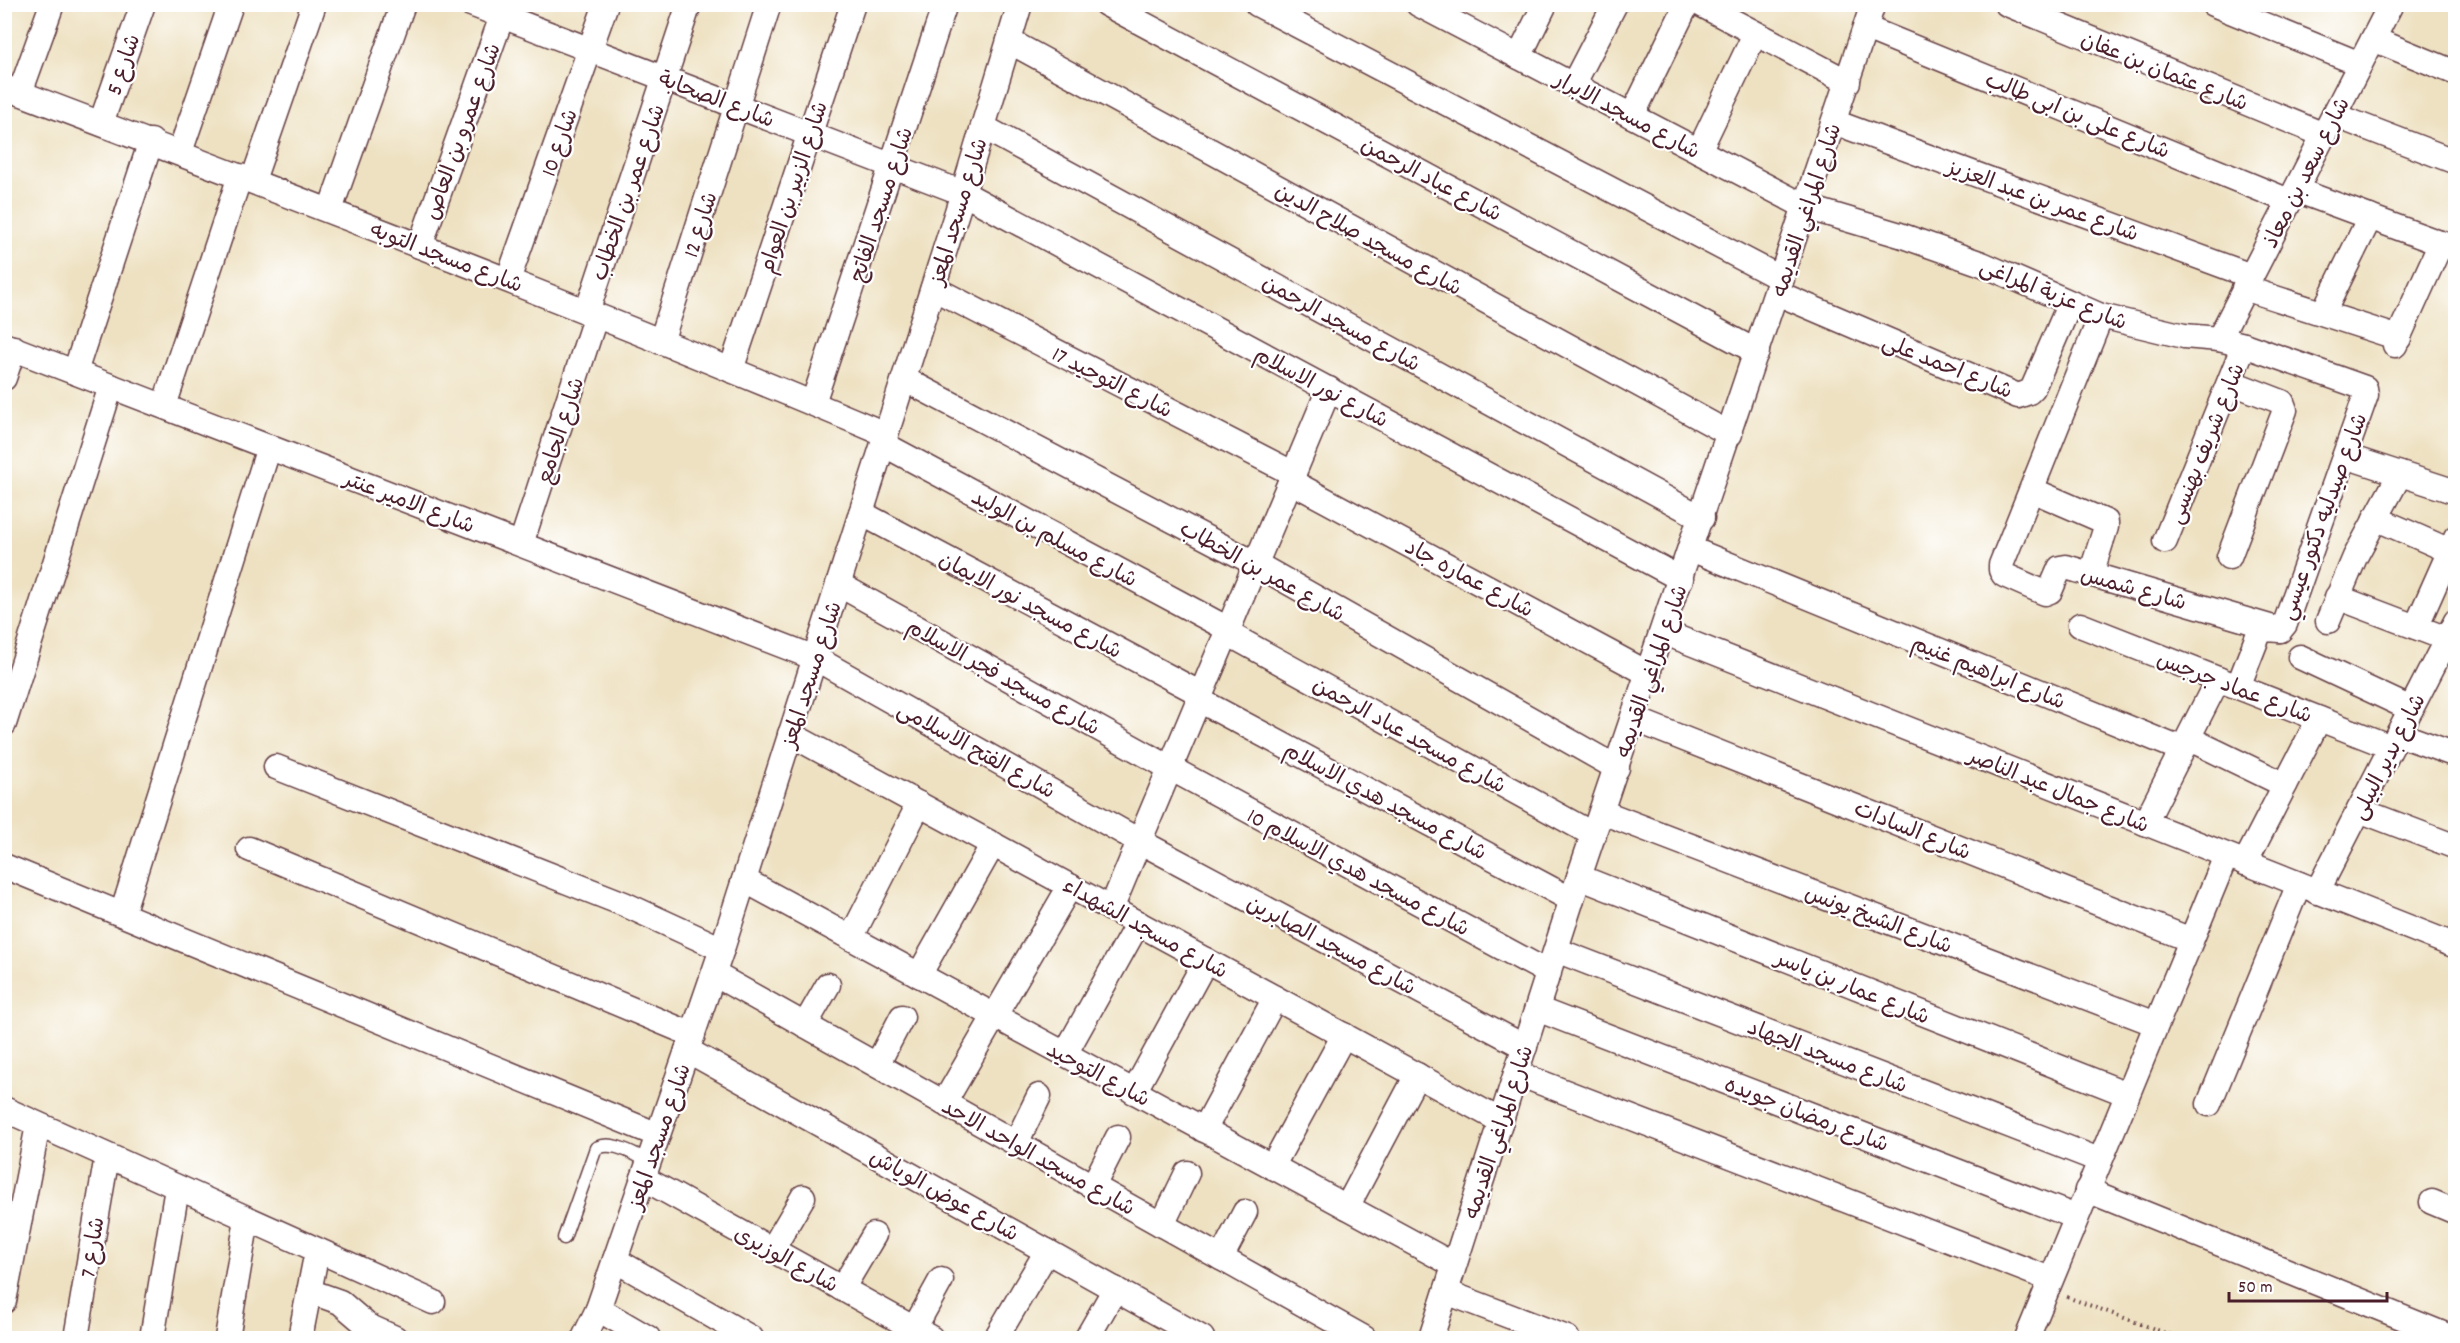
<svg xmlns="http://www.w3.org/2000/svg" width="2460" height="1343" font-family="Dekko,'Playpen Sans Arabic',sans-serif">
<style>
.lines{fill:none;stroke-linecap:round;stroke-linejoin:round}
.lane-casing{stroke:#633c42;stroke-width:15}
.street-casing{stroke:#633c42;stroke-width:27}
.path{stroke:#633c42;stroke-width:4;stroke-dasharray:1.5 4.5;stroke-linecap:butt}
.lane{stroke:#fff;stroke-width:12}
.street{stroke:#fff;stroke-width:24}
.labels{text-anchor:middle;stroke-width:4.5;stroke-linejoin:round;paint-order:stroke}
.street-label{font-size:22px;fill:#4a1f2b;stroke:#fff}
</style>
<rect width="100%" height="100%" fill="#fff"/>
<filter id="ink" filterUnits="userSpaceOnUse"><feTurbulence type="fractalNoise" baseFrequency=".0167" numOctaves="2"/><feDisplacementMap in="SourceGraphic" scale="12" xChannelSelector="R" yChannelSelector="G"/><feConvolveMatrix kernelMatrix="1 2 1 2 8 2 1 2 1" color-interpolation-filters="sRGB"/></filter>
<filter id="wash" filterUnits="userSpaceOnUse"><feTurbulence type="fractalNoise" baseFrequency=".008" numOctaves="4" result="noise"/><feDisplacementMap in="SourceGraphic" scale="24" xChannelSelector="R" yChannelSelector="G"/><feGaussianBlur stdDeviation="1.35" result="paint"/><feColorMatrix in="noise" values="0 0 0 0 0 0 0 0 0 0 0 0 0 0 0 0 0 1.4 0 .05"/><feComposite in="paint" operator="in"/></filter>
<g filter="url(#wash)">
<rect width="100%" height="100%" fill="#eee1c1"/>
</g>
<g filter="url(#ink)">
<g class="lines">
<g class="lane-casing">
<path id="lane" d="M564 1238 596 1148C613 1140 633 1154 649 1161"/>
</g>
<g class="street-casing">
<g id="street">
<path d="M471 4 963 193 1681 579"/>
<path d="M1106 4 1757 352"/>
<path d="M1257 4 1782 279"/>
<path d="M1418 4 1806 207 1900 235 1982 264 2101 316 2184 336 2219 339 2244 345 2365 388 2366 395 2285 624 2280 630 2267 629 2259 633 2238 687"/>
<path d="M1700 4 1848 82"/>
<path d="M2007 4 2324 135"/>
<path d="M2213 4 2360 64"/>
<path d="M1866 28 2289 201"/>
<path d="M2373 39 2456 73"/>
<path d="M1009 41 1730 434"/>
<path d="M1519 57 1545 4"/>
<path d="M1573 85 1615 4"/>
<path d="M4 87C299 199 595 311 885 434"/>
<path d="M20 93 52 4"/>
<path d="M2334 115 2456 162"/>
<path d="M1632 116 1687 4"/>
<path d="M1834 122 2251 276"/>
<path d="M101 123 143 4"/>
<path d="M983 127 1702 518"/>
<path d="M1699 151 1755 34"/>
<path d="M180 152 231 4"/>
<path d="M253 180 314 4"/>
<path d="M2296 190 2456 249"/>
<path d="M330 210 403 4"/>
<path d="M420 246 502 16"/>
<path d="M508 280 606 4"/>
<path d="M933 288 1294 474"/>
<path d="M2244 288 2399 338"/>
<path d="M1777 293 2018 396 2029 392 2033 388 2070 303"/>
<path d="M587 312 689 4"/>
<path d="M2323 313 2370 217"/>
<path d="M2101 316 2001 565V570L2004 575 2045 593 2050 591 2060 568 2066 567 2280 630"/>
<path d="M2219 339 2391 4"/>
<path d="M661 342 769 4"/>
<path d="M4 345 815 658 1139 841 1525 1047"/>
<path d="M2395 345 2441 243"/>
<path d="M731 370 853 4"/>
<path d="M75 372 151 141"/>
<path d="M4 378 14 348"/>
<path d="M904 379 1256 564 1617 768"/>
<path d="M813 403 945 4"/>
<path d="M164 406 240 176"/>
<path d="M883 444 1228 629"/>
<path d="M2345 456 2456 492"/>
<path d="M1290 481 1649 674"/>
<path d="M2032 490 2106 522V527L2091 574"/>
<path d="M861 513 1201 694"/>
<path d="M2375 518 2450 551"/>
<path d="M2165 541 2244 345"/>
<path d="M521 544 596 315"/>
<path d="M1691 549 2173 746 2196 742 2285 785"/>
<path d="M2229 557 2285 410 2282 402 2230 382"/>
<path d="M838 584 1170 768 1549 973"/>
<path d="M2337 597 2447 639"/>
<path d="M2328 621 2355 557 2400 474"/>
<path d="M2080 625 2391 747"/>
<path d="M2416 627 2456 537"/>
<path d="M1663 632 2456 946"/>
<path d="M1227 633 1594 835"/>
<path d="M2300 657 2411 709"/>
<path d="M1199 700 1572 900"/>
<path d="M1634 719 2191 940"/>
<path d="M4 724 111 386"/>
<path d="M790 734 1501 1121"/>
<path d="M2398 734 2456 755"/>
<path d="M276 767 624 904 722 949"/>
<path d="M2359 810 2456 847"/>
<path d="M1602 812 2156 1024"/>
<path d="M2145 823 2218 679"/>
<path d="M249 849 693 1035"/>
<path d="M2245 863 2319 719"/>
<path d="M4 866 658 1135"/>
<path d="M1579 877 2127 1094"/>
<path d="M744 880 1454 1265"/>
<path d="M2317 892 2456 621"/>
<path d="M1111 909 1329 389"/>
<path d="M122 914 269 447"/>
<path d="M851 938 919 804"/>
<path d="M1556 950 2099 1160"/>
<path d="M714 974 1364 1338"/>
<path d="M919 975 993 844"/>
<path d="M1537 1009 2076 1217"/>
<path d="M805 1025 828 985"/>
<path d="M687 1050 1202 1338"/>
<path d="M1065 1054 1138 923"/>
<path d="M877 1065 902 1017"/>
<path d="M1516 1073 2050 1279"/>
<path d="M1134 1092 1206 960"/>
<path d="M944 1103 1070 886"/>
<path d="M2209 1104 2299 884"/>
<path d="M4 1109 433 1302"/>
<path d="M1204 1130 1275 998"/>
<path d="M1016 1143 1039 1096"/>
<path d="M1272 1167 1344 1035"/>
<path d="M643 1178 931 1338"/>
<path d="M1093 1186 1118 1137"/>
<path d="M2087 1190 2453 1338"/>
<path d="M2432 1202 2456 1212"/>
<path d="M1347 1207 1417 1075"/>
<path d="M1162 1225 1187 1173"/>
<path d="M772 1250 803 1197"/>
<path d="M1221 1258 1245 1212"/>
<path d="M615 1260 751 1338"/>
<path d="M842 1289 874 1235"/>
<path d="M309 1291 340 1302 368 1326 395 1338"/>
<path d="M1446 1292 1567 1338"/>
<path d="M4 1301 38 1125"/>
<path d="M598 1309 648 1338"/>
<path d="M914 1329 941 1280"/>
<path d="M76 1338 107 1156"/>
<path d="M152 1338 177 1188"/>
<path d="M227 1338 247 1219"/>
<path d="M300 1338 317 1251"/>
<path d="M584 1338 598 1309 722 949 963 193 1020 4"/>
<path d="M996 1338 1047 1251"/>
<path d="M1087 1338 1115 1289"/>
<path d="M1431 1338 1579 877 1873 4"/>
<path d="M2027 1338 2226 856"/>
</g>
</g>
<path class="path" d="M2067 1297 2179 1338"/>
<use href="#lane" class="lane"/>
<use href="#street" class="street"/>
</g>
</g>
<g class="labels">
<g class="street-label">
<text transform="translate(122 64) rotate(-71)" y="8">شارع 5</text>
<text transform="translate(2165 70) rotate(22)" y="8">شارع عثمان بن عفان</text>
<text transform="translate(717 98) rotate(21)" y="8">شارع الصحابة</text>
<text transform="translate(1628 114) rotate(28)" y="8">شارع مسجد الابرار</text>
<text transform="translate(2078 114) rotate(22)" y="8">شارع على بن ابى طالب</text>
<text transform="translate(461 131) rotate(-70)" y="8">شارع عمرو بن العاص</text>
<text transform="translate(558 142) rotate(-70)" y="8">شارع 10</text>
<text transform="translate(2305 172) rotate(-63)" y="8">شارع سعد بن معاذ</text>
<text transform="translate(1432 178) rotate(28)" y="8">شارع عباد الرحمن</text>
<text transform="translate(792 187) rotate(-72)" y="8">شارع الزبير بن العوام</text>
<text transform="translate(627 192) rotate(-71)" y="8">شارع عمر بن الخطاب</text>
<text transform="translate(2043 199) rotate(20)" y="8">شارع عمر بن عبد العزيز</text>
<text transform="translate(880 204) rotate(-72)" y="8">شارع مسجد الفاتح</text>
<text transform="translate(1805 210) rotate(-72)" y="8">شارع المراغي القديمه</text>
<text transform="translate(957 211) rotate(-73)" y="8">شارع مسجد المعز</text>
<text transform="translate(699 224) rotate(-72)" y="8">شارع 12</text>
<text transform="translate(1369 238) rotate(29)" y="8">شارع مسجد صلاح الدين</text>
<text transform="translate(447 256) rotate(21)" y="8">شارع مسجد التوبه</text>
<text transform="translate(2054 293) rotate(22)" y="8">شارع عزبة المراغى</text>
<text transform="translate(1342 322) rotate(29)" y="8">شارع مسجد الرحمن</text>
<text transform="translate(1948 365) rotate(22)" y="8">شارع احمد على</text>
<text transform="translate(1113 381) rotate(27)" y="8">شارع التوحيد 17</text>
<text transform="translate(1322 386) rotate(28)" y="8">شارع نور الاسلام</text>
<text transform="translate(559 430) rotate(-72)" y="8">شارع الجامع</text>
<text transform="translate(2205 443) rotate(-68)" y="8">شارع شريف بهنسى</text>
<text transform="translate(410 501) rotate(21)" y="8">شارع الامير عنتر</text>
<text transform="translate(2322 516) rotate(-70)" y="8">شارع صيدليه دكتور عيسي</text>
<text transform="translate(1055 537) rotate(28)" y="8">شارع مسلم بن الوليد</text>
<text transform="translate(1263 570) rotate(29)" y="8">شارع عمر بن الخطاب</text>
<text transform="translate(1470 577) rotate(28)" y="8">شارع عماره جاد</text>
<text transform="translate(2134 587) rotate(16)" y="8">شارع شمس</text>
<text transform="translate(1031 604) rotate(28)" y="8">شارع مسجد نور الايمان</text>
<text transform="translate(1650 671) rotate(-71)" y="8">شارع المراغي القديمه</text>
<text transform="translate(1989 671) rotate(22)" y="8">شارع ابراهيم غنيم</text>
<text transform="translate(810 674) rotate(-72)" y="8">شارع مسجد المعز</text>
<text transform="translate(1004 676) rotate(29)" y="8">شارع مسجد فجر الاسلام</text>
<text transform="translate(2235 686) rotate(21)" y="8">شارع عماد جرجس</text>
<text transform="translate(1410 734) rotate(29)" y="8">شارع مسجد عباد الرحمن</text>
<text transform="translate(977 749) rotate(29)" y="8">شارع الفتح الاسلامى</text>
<text transform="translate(2387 756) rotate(-63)" y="8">شارع بدير البيلى</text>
<text transform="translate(2059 789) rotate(22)" y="8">شارع جمال عبد الناصر</text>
<text transform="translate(1386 800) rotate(28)" y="8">شارع مسجد هدي الاسلام</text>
<text transform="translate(1913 829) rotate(22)" y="8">شارع السادات</text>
<text transform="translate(1359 871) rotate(28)" y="8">شارع مسجد هدي الاسلام 10</text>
<text transform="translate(1879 918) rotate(21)" y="8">شارع الشيخ يونس</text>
<text transform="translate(1146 927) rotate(29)" y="8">شارع مسجد الشهداء</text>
<text transform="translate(1332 944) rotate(28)" y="8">شارع مسجد الصابرين</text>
<text transform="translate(1853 986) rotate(22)" y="8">شارع عمار بن ياسر</text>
<text transform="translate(1828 1055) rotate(21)" y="8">شارع مسجد الجهاد</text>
<text transform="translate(1099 1073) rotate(28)" y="8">شارع التوحيد</text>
<text transform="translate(1807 1113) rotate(21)" y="8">شارع رمضان جويده</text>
<text transform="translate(1497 1132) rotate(-72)" y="8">شارع المراغي القديمه</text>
<text transform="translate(658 1136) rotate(-71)" y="8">شارع مسجد المعز</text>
<text transform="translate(1039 1156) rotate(29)" y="8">شارع مسجد الواحد الاحد</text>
<text transform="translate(945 1194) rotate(29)" y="8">شارع عوض الوياش</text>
<text transform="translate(91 1247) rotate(-81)" y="8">شارع 7</text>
<text transform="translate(787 1258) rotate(29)" y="8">شارع الوزيرى</text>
</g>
</g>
<rect width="2460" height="1343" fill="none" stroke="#fff" stroke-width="24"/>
<path d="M2229 1292v9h158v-9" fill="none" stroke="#4a1f2b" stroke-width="3"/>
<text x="2238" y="1292" font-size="18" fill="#4a1f2b" stroke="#ffffff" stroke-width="4.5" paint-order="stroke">50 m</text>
</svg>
